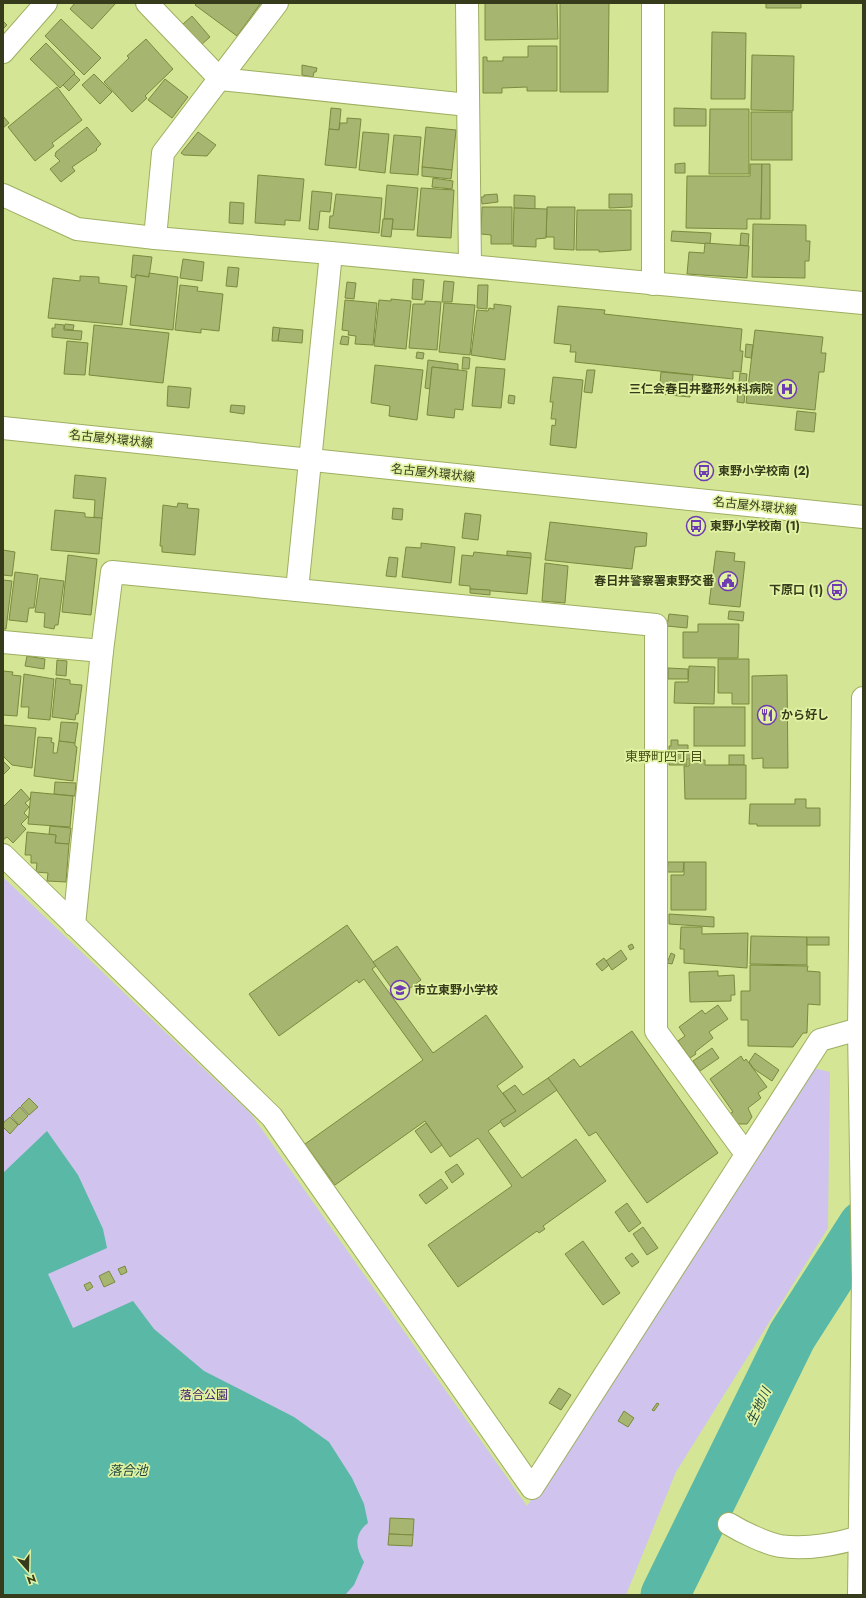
<svg xmlns="http://www.w3.org/2000/svg" width="866" height="1598" font-family="Jost,'Noto Sans JP',sans-serif">
<style>
.green{fill:#d0c3ee}
.water{fill:#59b8a6}
.lines{fill:none;stroke-linecap:round;stroke-linejoin:round}
.river{stroke:#59b8a6;stroke-width:49}
.building{fill:#a6b56f;stroke:#7b8a3d}
.minor-casing{stroke:#9eaf61;stroke-width:24}
.secondary-casing{stroke:#9eaf61;stroke-width:24}
.minor{stroke:#fff;stroke-width:22}
.secondary{stroke:#fff;stroke-width:22}
.labels{text-anchor:middle;stroke-width:3.5;stroke-linejoin:round;paint-order:stroke}
.poi-label{font-size:12px;font-weight:bold;fill:#353b1b;stroke:#e1f3a3;text-anchor:start}
.street-label{font-size:12px;fill:#353b1b;stroke:#e1f3a3}
.park-label{font-size:12px;fill:#42226e;stroke:#e1f3a3}
.neighbourhood-label{font-size:13px;fill:#485317;stroke:#e1f3a3}
.water-label{font-size:13px;font-style:italic;fill:#1d483f;stroke:#e1f3a3}
</style>
<rect width="100%" height="100%" fill="#d4e696"/>
<path class="green" d="M3 877 251 1114 527 1506 814 1068 830 1072 828 1228 676 1472 626 1595H3Z"/>
<path class="water" d="M47 1131 78 1175 103 1229 107 1248 48 1274 73 1328 133 1301 154 1329 204 1371 294 1417 329 1442 352 1478 364 1504 368 1523C354 1534 355 1547 364 1562L354 1585 345 1595H3V1171L4 1172Z"/>
<g class="lines">
<path class="river" d="M665 1595 792 1336 863 1225"/>
</g>
<g class="building">
<path d="M75 3H116L92 29 70 9Z"/>
<path d="M197 3H261L237 36 195 5Z"/>
<path d="M485 3H557L558 39 485 40Z"/>
<path d="M560 3H609L608 92H560Z"/>
<path d="M766 3H807H801V8H766Z"/>
<path d="M192 16 210 37 201 45 183 24Z"/>
<path d="M61 19 101 58 84 75 45 36Z"/>
<path d="M3 21 7 25 3 29Z"/>
<path d="M712 32 746 33 745 99H711Z"/>
<path d="M146 39 173 69 145 96 147 98 132 112 104 82 129 58 127 56Z"/>
<path d="M46 43 75 73 60 88 30 59Z"/>
<path d="M528 46H557V91H527V87L502 88V93H483V57H487V61H503V57H528Z"/>
<path d="M752 55 794 56 793 111 751 110Z"/>
<path d="M302 65 317 68 316 72H314L313 77 302 75Z"/>
<path d="M74 74 80 80 69 91 63 85Z"/>
<path d="M94 74 112 92 100 104 82 85Z"/>
<path d="M165 79 188 97 172 118 148 100Z"/>
<path d="M57 87 82 120 52 143 54 146 35 161 8 127Z"/>
<path d="M331 108 341 109 339 130 329 129Z"/>
<path d="M674 108 706 109V126H674Z"/>
<path d="M710 109H749V174H709Z"/>
<rect x="751" y="112" width="41" height="48"/>
<path d="M3 116 9 123 3 128Z"/>
<path d="M347 118 361 119 356 168 325 165 329 129 339 130 340 123H347Z"/>
<path d="M87 127 101 144 96 149 97 150 72 167 75 171 61 182 50 169 60 161 55 156 56 152Z"/>
<path d="M426 127 456 130 452 170 422 167Z"/>
<path d="M198 132 216 145 207 156 184 155 181 153Z"/>
<path d="M363 132 389 134 385 173 359 170Z"/>
<path d="M394 135 421 137 418 175 390 173Z"/>
<path d="M685 163V173H675V164Z"/>
<path d="M750 164H762L761 219H747V229L686 228 687 176H750Z"/>
<path d="M762 164H770V219H761Z"/>
<path d="M422 167 452 170 451 179 422 176Z"/>
<path d="M258 175 304 179 300 221 285 220V225L255 223Z"/>
<path d="M433 178 453 181 452 189 432 187Z"/>
<path d="M387 185 418 188 414 230 392 229 393 219H384Z"/>
<path d="M421 188 454 190 451 238 417 236Z"/>
<path d="M312 191 332 193 330 212 320 211 318 230 309 229Z"/>
<path d="M336 194 382 198 379 233 329 228 330 216H333Z"/>
<path d="M497 194 498 202 482 204 481 197H484V195Z"/>
<path d="M609 194H632V207L609 208Z"/>
<path d="M514 195 535 196V209L514 208Z"/>
<path d="M230 202 244 203 243 224 229 223Z"/>
<path d="M482 207H512V244H491V235L481 234Z"/>
<path d="M547 207H575L574 250 554 249V237H546Z"/>
<path d="M514 208 547 209 546 238 536 239V247L513 246Z"/>
<path d="M577 210H631V250L599 252V250H576Z"/>
<path d="M383 219H393L391 237 381 236Z"/>
<path d="M753 224 806 225V241H810L809 261H805V278L752 277Z"/>
<path d="M672 231 711 233 710 244 671 241Z"/>
<path d="M741 233 749 234 748 246 740 245Z"/>
<path d="M705 243 749 246 747 278 687 274 689 252 704 253Z"/>
<path d="M133 255 152 257 149 277 136 275 135 278 131 277Z"/>
<path d="M183 259 204 262 202 281 180 278Z"/>
<path d="M228 267 239 268 237 287 226 286Z"/>
<path d="M149 273 178 277 173 330 130 325 136 275 149 277Z"/>
<path d="M80 276 99 277V283L127 286 122 325 48 318 53 278 80 281Z"/>
<path d="M413 279 424 280 422 300 412 299Z"/>
<path d="M444 281 454 282 452 302H442Z"/>
<path d="M347 282 356 283 354 299 345 298Z"/>
<path d="M180 285 198 287 197 291 223 294 219 331 201 329V333L175 330Z"/>
<path d="M478 285H488L487 309 477 308Z"/>
<path d="M391 299 411 301 406 349 374 346 379 300 391 301Z"/>
<path d="M345 300 377 303 373 345 355 344 356 336 348 335 349 331 342 330Z"/>
<path d="M425 301 441 302 437 350 409 348 413 304H425Z"/>
<path d="M444 303 475 305 470 355 439 352Z"/>
<path d="M494 304 511 306 505 360 471 355 477 310 488 311 489 308 494 309Z"/>
<path d="M558 306 605 310 604 314 742 329 740 351H743L741 372 733 371V379L575 362 576 352H570L571 345 554 343Z"/>
<path d="M55 324 64 325V330L82 331 81 340 52 337V328H55Z"/>
<path d="M65 324 74 325 73 330 64 329Z"/>
<path d="M94 325 169 333 163 383 89 375Z"/>
<path d="M273 327 280 328 278 341H272Z"/>
<path d="M280 328 303 330 302 343 278 341Z"/>
<path d="M755 330 823 337 821 353H826L824 372H819L815 410 746 403Z"/>
<path d="M342 336 349 337 348 345 340 344Z"/>
<path d="M67 341 88 343 85 375 64 374Z"/>
<path d="M746 344 753 345 751 358 745 357Z"/>
<path d="M417 352 424 353 423 359 416 358Z"/>
<path d="M463 357 470 358 469 369H462Z"/>
<path d="M428 360 458 364V370L432 367 430 389 425 388Z"/>
<path d="M375 365 423 370 417 420 389 416 390 406 371 403Z"/>
<path d="M432 367 467 371 463 410 455 409 454 418 427 415Z"/>
<path d="M476 367 505 369 501 408 472 406Z"/>
<path d="M587 370H595L592 393 584 392Z"/>
<path d="M661 372 693 375 690 397 659 394Z"/>
<path d="M740 373 747 374 744 403 737 402Z"/>
<path d="M553 377 583 380 576 448 550 445 552 425 555 426 556 419H551L553 402H550Z"/>
<path d="M168 386 191 388 189 408 167 406Z"/>
<path d="M509 395 515 396 514 404 508 403Z"/>
<path d="M231 405 245 406 244 414 230 412Z"/>
<path d="M797 411 816 413 814 432 795 430Z"/>
<path d="M75 475 106 478 102 519 94 517 95 500 73 498Z"/>
<path d="M178 503 188 504 187 508 199 509 195 555 162 552V546H160L163 505 177 507Z"/>
<path d="M393 508 403 509 402 520 392 519Z"/>
<path d="M55 510 85 513V517L102 518 99 554 51 550Z"/>
<path d="M465 513 481 515 478 540 462 538Z"/>
<path d="M550 522 647 533 646 546 635 547 632 569 545 560Z"/>
<path d="M421 543 455 547 451 583 402 577 406 547 421 548Z"/>
<path d="M3 550 15 552 12 576 3 575Z"/>
<path d="M507 551 531 553V558L507 556Z"/>
<path d="M716 551 735 553 734 561 745 562 740 607 709 604Z"/>
<path d="M474 552 531 558 527 594 470 589V586L459 585 462 555 473 556Z"/>
<path d="M68 555 97 559 91 615 62 612Z"/>
<path d="M389 557 398 558 396 577 386 576Z"/>
<path d="M545 563 568 566 565 603 542 601Z"/>
<path d="M15 572 38 575 34 608H29L27 622 9 620Z"/>
<path d="M40 578 64 581 58 625H55L54 629 44 627 45 613 35 612Z"/>
<path d="M3 580 12 581 6 629H3Z"/>
<path d="M470 589 490 590V595L470 593Z"/>
<path d="M729 611 744 612 743 621 728 619Z"/>
<path d="M669 614 688 616 687 628 667 626Z"/>
<path d="M698 624H739L738 658H683V632H698Z"/>
<path d="M27 656 45 659 44 669 25 666Z"/>
<path d="M718 659H749V704H732V693H718Z"/>
<path d="M57 660 67 661 66 676 56 675Z"/>
<path d="M689 666 715 667 714 704 674 703 675 682H688Z"/>
<path d="M668 668 688 669V679H668Z"/>
<path d="M3 671 13 672 12 675 21 676 17 716 3 715Z"/>
<path d="M24 674 54 679 50 720 28 718 29 707H21Z"/>
<path d="M787 675 788 768H763V758L752 759V676Z"/>
<path d="M56 678 70 680V684L82 685 78 714H76L75 720 52 717Z"/>
<rect x="694" y="707" width="51" height="39"/>
<path d="M61 722 78 723 75 743 59 741Z"/>
<path d="M3 725 36 728 32 768 12 765 3 756Z"/>
<path d="M38 737 52 738 51 742 54 743 53 753H57L59 741 75 743V746L77 747 73 781 34 776Z"/>
<path d="M671 740H678V745H688V753H692V759H687V765H669V746H671Z"/>
<rect x="729" y="755" width="15" height="10"/>
<path d="M689 760H705V765H746V799H685L684 766H689Z"/>
<path d="M3 761 10 768 3 775Z"/>
<path d="M55 782 76 783 75 796 54 794Z"/>
<path d="M21 789 30 799 25 803 29 807 24 813 28 817 21 824 26 829 13 843 7 837 3 840V807Z"/>
<path d="M31 792 73 796 70 827 28 824Z"/>
<path d="M795 799H806V808H820V826H757V824H749L750 804H795Z"/>
<path d="M50 826 71 828 69 844 55 843 56 835 49 834Z"/>
<path d="M27 832 56 835 55 843 69 844 66 882 47 881 48 873 36 872 37 863H31V855H25Z"/>
<path d="M668 862H684L683 872H667Z"/>
<path d="M684 862H706V910H671V875H684Z"/>
<path d="M669 914 714 917V927L669 924Z"/>
<path d="M347 925 376 966 372 969 433 1053 486 1015 523 1067 497 1086 516 1111 488 1131 522 1178 576 1139 606 1181 543 1226 545 1229 539 1233 537 1231 458 1287 428 1245 512 1186 478 1138 450 1157 425 1121 335 1185 305 1144 423 1060 364 979 359 983 357 980 279 1036 249 994Z"/>
<path d="M681 927H702V934L748 933 747 968 684 963V949H680Z"/>
<path d="M751 936 807 937V965L750 964Z"/>
<rect x="807" y="937" width="22" height="8"/>
<path d="M632 944 634 948 630 950 628 946Z"/>
<path d="M397 946 421 980 398 997 373 962Z"/>
<path d="M621 950 627 959 612 970 606 961Z"/>
<path d="M671 953 675 955 672 964 667 963Z"/>
<path d="M604 958 609 965 602 971 596 964Z"/>
<path d="M750 965 808 966 807 971 820 972V1005L808 1004 807 1033H803L793 1047 748 1046V1020H741V991H750Z"/>
<path d="M718 971V976L734 975 735 995H731V1001L690 1002 689 972Z"/>
<path d="M718 1005 728 1019 709 1032 713 1038 695 1052 696 1054 690 1058 678 1041 685 1036 679 1027 702 1010 705 1014Z"/>
<path d="M632 1031 718 1153 647 1203 596 1132 589 1136 548 1078 574 1059 580 1067Z"/>
<path d="M712 1048 719 1058 700 1071 693 1061Z"/>
<path d="M755 1053 779 1070 772 1081 754 1069 749 1062Z"/>
<path d="M741 1056 744 1061 746 1059 767 1087 758 1093 761 1098 748 1108 752 1117 747 1124H738L729 1114 733 1112 710 1079Z"/>
<path d="M548 1078 557 1090 504 1127 500 1121 516 1111 503 1093 515 1085 523 1095Z"/>
<path d="M29 1098 38 1107 29 1115 21 1106Z"/>
<path d="M20 1107 28 1116 19 1125 11 1116Z"/>
<path d="M10 1117 18 1125 10 1134 3 1127V1123Z"/>
<path d="M426 1123 442 1145 431 1153 415 1131Z"/>
<path d="M457 1164 464 1174 452 1183 445 1172Z"/>
<path d="M441 1179 448 1188 426 1204 419 1195Z"/>
<path d="M627 1203 641 1223 629 1232 615 1212Z"/>
<path d="M643 1227 658 1248 647 1255 633 1234Z"/>
<path d="M583 1241 620 1293 603 1305 565 1254Z"/>
<path d="M632 1253 639 1262 632 1267 625 1258Z"/>
<path d="M125 1266 127 1272 121 1275 118 1269Z"/>
<path d="M109 1271 115 1282 104 1287 99 1276Z"/>
<path d="M90 1282 93 1287 87 1291 84 1285Z"/>
<path d="M559 1388 571 1395 561 1410 549 1403Z"/>
<path d="M657 1403 659 1404 654 1411 652 1410Z"/>
<path d="M624 1411 634 1418 628 1427 618 1421Z"/>
<path d="M390 1518 414 1519 413 1535 389 1534Z"/>
<path d="M389 1534 413 1535 412 1546 388 1545Z"/>
</g>
<g class="lines">
<g class="minor-casing">
<g id="minor">
<path d="M147 3 220 79 468 105"/>
<path d="M467 3 470 266"/>
<path d="M653 3V284"/>
<path d="M3 52 46 3"/>
<path d="M3 195 77 229 155 238 331 253 863 303"/>
<path d="M155 238 163 153 277 3"/>
<path d="M297 590 331 253"/>
<path d="M3 642 102 651"/>
<path d="M3 855 272 1117 532 1488 820 1040 859 1029"/>
<path d="M74 925 102 651 112 572 656 625V1031L746 1154"/>
<path d="M729 1524C742 1532 765 1543 780 1546 806 1550 839 1544 863 1536"/>
</g>
</g>
<g class="secondary-casing">
<g id="secondary">
<path d="M3 428 863 517"/>
<path d="M859 1595 863 1279 859 1029 863 698"/>
</g>
</g>
<use href="#minor" class="minor"/>
<use href="#secondary" class="secondary"/>
</g>
<defs>
<g id="hospital-ring" transform="scale(1)"><circle r="9.5" fill="#e1f3a3" stroke="#6e3bb2" stroke-width="1.5"/><path d="M-5-5h3v3.5h4V-5h3V5h-3V1.5h-4V5h-3Z" fill="#6e3bb2"/></g>
<g id="bus-ring" transform="scale(1)"><circle r="9.5" fill="#e1f3a3" stroke="#6e3bb2" stroke-width="1.5"/><path d="M-5-6H5V4H4V6H2V4H-2V6H-4V4H-5ZM-3.5-4V0h7V-4ZM-3.5 1.2v1.5H-2V1.2ZM2 1.2v1.5H3.5V1.2Z" fill="#6e3bb2"/></g>
<g id="civic-ring" transform="scale(1)"><circle r="9.5" fill="#e1f3a3" stroke="#6e3bb2" stroke-width="1.5"/><path d="M-.6-6.5H3V-4.5H.6V-3L4-1V1h2V6H-6V1h2V-1L-.6-3ZM-1.2 2.5V6h2.4V2.5Z" fill="#6e3bb2"/></g>
<g id="restaurant-ring" transform="scale(1)"><circle r="9.5" fill="#e1f3a3" stroke="#6e3bb2" stroke-width="1.5"/><path d="M-5-6h1v4h1v-4h1v4h1v-4h1v5L-1.5 .5V6h-2V.5L-5-1ZM5-6V6H3V1.5H1.5Q1.5-4 5-6Z" fill="#6e3bb2"/></g>
<g id="school-ring" transform="scale(1)"><circle r="9.5" fill="#e1f3a3" stroke="#6e3bb2" stroke-width="1.5"/><path d="M0-5L7-2L0 1L-7-2ZM-4 1L0 2.5L4 1V4Q0 6-4 4Z" fill="#6e3bb2"/></g>
</defs>
<g fill-rule="evenodd">
<use href="#hospital-ring" x="787" y="389"/>
<use href="#bus-ring" x="704" y="471"/>
<use href="#bus-ring" x="696" y="526"/>
<use href="#civic-ring" x="728" y="581"/>
<use href="#bus-ring" x="837" y="590"/>
<use href="#restaurant-ring" x="767" y="715"/>
<use href="#school-ring" x="400" y="990"/>
</g>
<g class="labels">
<g class="poi-label">
<text x="773" y="393" text-anchor="end">三仁会春日井整形外科病院</text>
<text x="718" y="475">東野小学校南 (2)</text>
<text x="710" y="530">東野小学校南 (1)</text>
<text x="714" y="585" text-anchor="end">春日井警察署東野交番</text>
<text x="823" y="594" text-anchor="end">下原口 (1)</text>
<text x="781" y="719">から好し</text>
<text x="414" y="994">市立東野小学校</text>
</g>
<g class="street-label">
<text transform="translate(111 439) rotate(6)" y="4">名古屋外環状線</text>
<text transform="translate(433 473) rotate(6)" y="4">名古屋外環状線</text>
<text transform="translate(755 506) rotate(6)" y="4">名古屋外環状線</text>
</g>
<g class="park-label">
<text x="204" y="1399">落合公園</text>
</g>
<g class="neighbourhood-label">
<text x="664" y="761">東野町四丁目</text>
</g>
<g class="water-label">
<text transform="translate(758 1406) rotate(-64)" y="5">生地川</text>
<text x="128" y="1475">落合池</text>
</g>
</g>
<rect width="866" height="1598" fill="none" stroke="#353b1b" stroke-width="8"/>
<g transform="translate(28 1570) rotate(160)" stroke="#e1f3a3" stroke-width="3" paint-order="stroke">
<path d="M0-3L7 15L0 10L-7 15Z" fill="#353b1b"/>
<text y="-6" font-size="11" font-weight="bold" text-anchor="middle" fill="#353b1b">N</text>
</g>
</svg>
